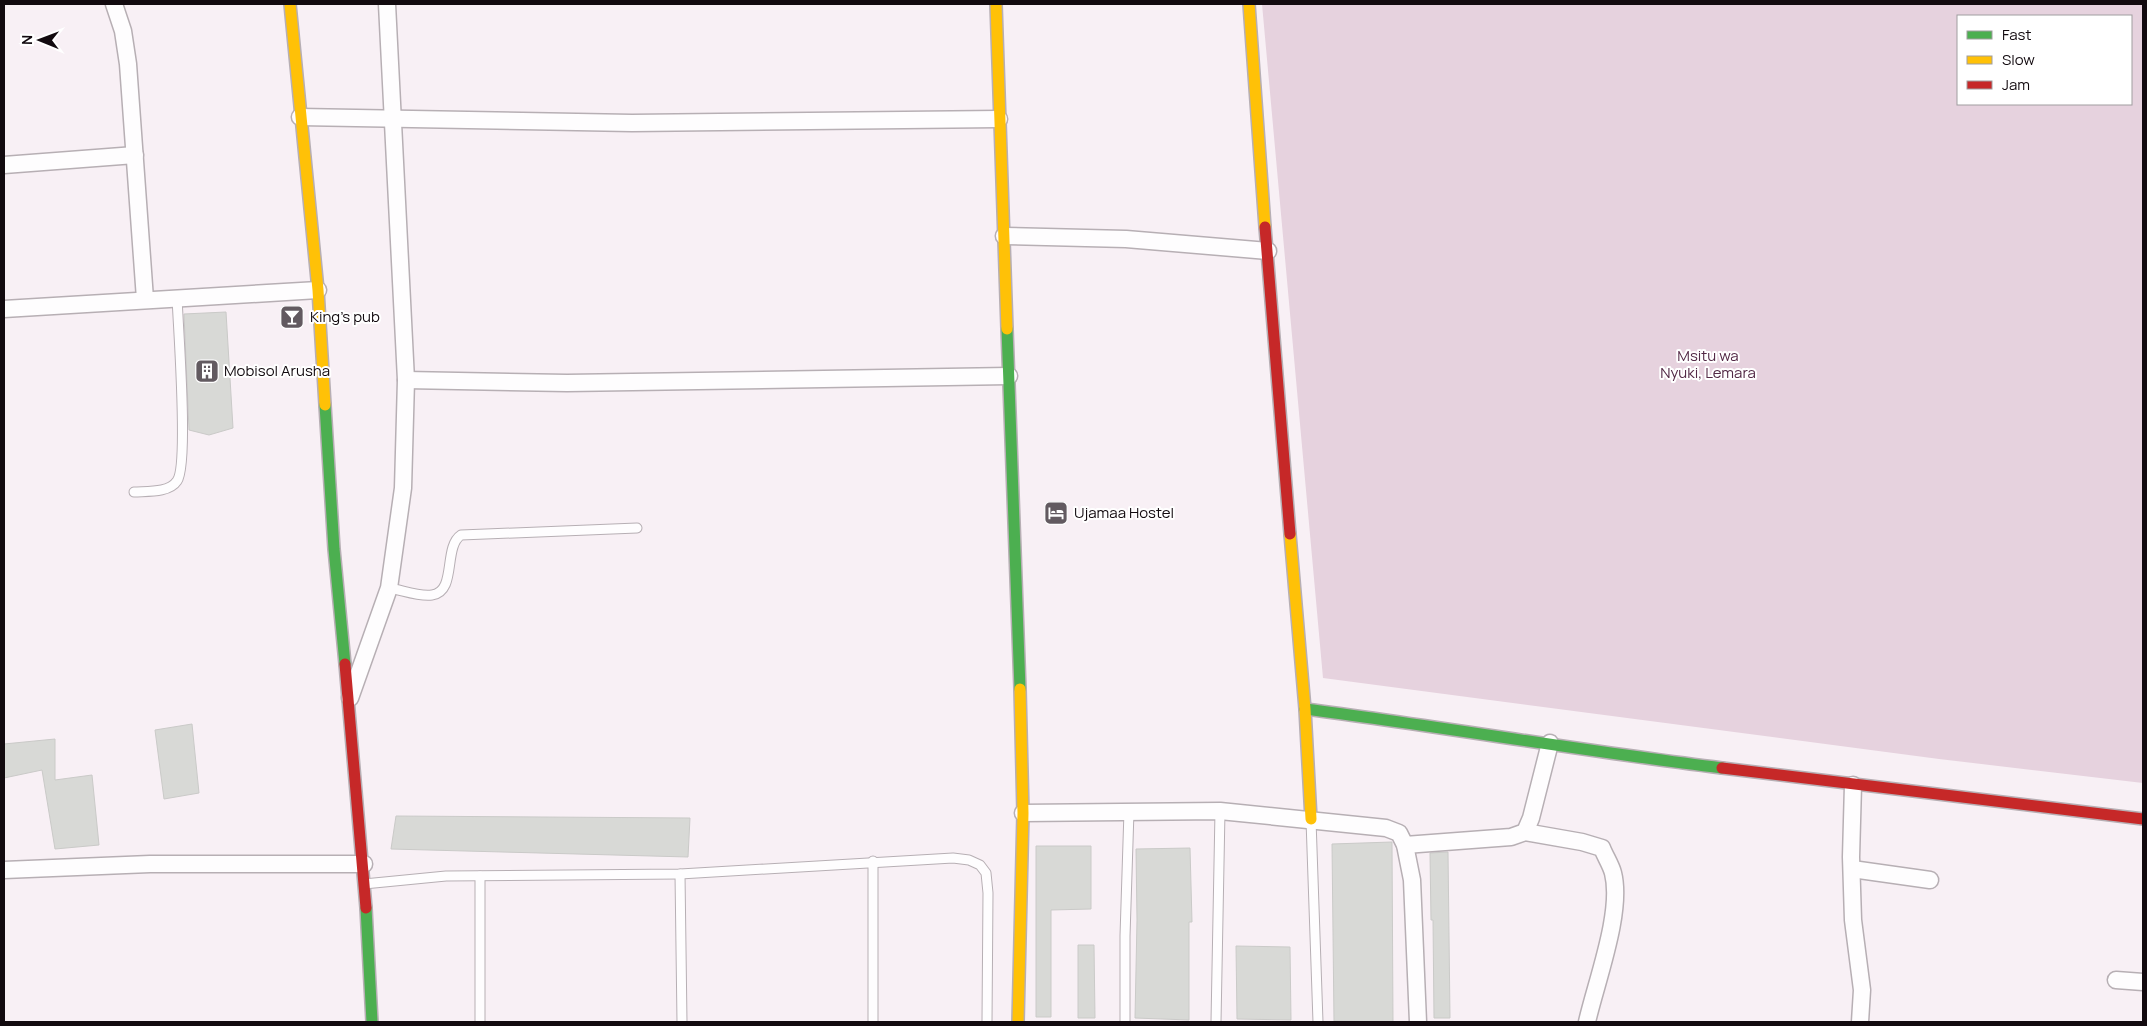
<svg xmlns="http://www.w3.org/2000/svg" width="2147" height="1026" font-family="Manrope,sans-serif">
<style>
.forest{fill:#e6d2de;fill-rule:evenodd}
.building{fill:#d8d9d6;stroke:#cacac8}
.lines{fill:none;stroke-linecap:round;stroke-linejoin:round}
.lane-casing{stroke:#b7afb4;stroke-width:11}
.street-casing{stroke:#b7afb4;stroke-width:19}
.fast-casing{stroke:#b7afb4;stroke-width:14}
.slow-casing{stroke:#b7afb4;stroke-width:14}
.jam-casing{stroke:#b7afb4;stroke-width:14}
.lane{stroke:#fefdfe;stroke-width:9}
.street{stroke:#fefdfe;stroke-width:16}
.fast{stroke:#4caf50;stroke-width:11}
.slow{stroke:#ffc107;stroke-width:11}
.jam{stroke:#c62828;stroke-width:11}
.labels{text-anchor:middle;stroke-width:4;stroke-linejoin:round;paint-order:stroke}
.poi-label{font-size:15px;fill:#120a0f;stroke:#fff;text-anchor:start}
.park-label{font-size:15px;fill:#532946;stroke:#fff}
</style>
<rect width="100%" height="100%" fill="#f8f0f5"/>
<path class="forest" d="M1262 4H2143V783L1939 759 1323 678ZM1958 16H2131V104H1958Z"/>
<g class="building">
<path d="M226 312 233 428 209 435 189 430 184 314Z"/>
<path d="M192 724 199 793 164 799 155 730Z"/>
<path d="M55 739V780L92 775 99 845 55 849 42 770 4 778V744Z"/>
<path d="M396 816 690 818 688 857 391 849Z"/>
<path d="M1392 842 1393 1022 1334 1021 1332 844Z"/>
<path d="M1036 846H1091V909L1051 910V1017H1036Z"/>
<path d="M1190 848 1192 922H1189V1020L1135 1018 1137 920 1136 849Z"/>
<path d="M1448 852 1450 1018H1434L1433 920H1431L1430 853Z"/>
<path d="M1078 945H1094L1095 1018H1078Z"/>
<path d="M1236 946 1290 947 1291 1020 1237 1019Z"/>
</g>
<g class="lines">
<g class="lane-casing">
<g id="lane">
<path d="M134 492C147 491 169 493 177 481 189 465 178 326 177 297"/>
<path d="M389 588C402 590 419 597 432 595 457 592 443 547 461 535L637 528"/>
<path d="M1311 820 1318 1022"/>
<path d="M680 874 682 1022"/>
<path d="M480 876V1022"/>
<path d="M364 884 446 876 680 874 953 858 969 860 980 865 986 873 988 893 987 1022"/>
<path d="M873 1022V861"/>
<path d="M1125 1022V936L1129 811"/>
<path d="M1216 1022 1220 811"/>
</g>
</g>
<g class="street-casing">
<g id="street">
<path d="M114 4 123 31 128 64 145 299"/>
<path d="M300 117 632 123 999 119"/>
<path d="M4 165 135 155"/>
<path d="M1004 236 1126 239 1268 251"/>
<path d="M4 309 318 290"/>
<path d="M406 380 567 383 1009 376"/>
<path d="M350 698 389 588 403 488 406 380 387 4"/>
<path d="M1853 785 1851 857 1853 920 1862 990 1860 1022"/>
<path d="M1023 813 1220 811 1386 828 1399 833 1405 845 1412 880 1418 1022"/>
<path d="M1525 832 1582 842 1602 848C1605 856 1611 865 1613 873 1623 912 1596 982 1587 1022"/>
<path d="M1405 845 1511 837 1525 832 1531 818 1550 743"/>
<path d="M1852 869 1930 880"/>
<path d="M4 870 150 864H364"/>
<path d="M2116 980 2143 982"/>
</g>
</g>
<g class="fast-casing">
<g id="fast">
<path d="M1007 329 1020 689"/>
<path d="M325 405 334 549 345 664"/>
<path d="M1305 709C1444 727 1583 751 1722 768"/>
<path d="M366 908 372 1022"/>
</g>
</g>
<g class="slow-casing">
<g id="slow">
<path d="M290 4 318 290 325 405"/>
<path d="M996 4 1007 329"/>
<path d="M1249 4 1265 227"/>
<path d="M1290 534 1305 709 1311 819"/>
<path d="M1018 1022 1023 813 1020 689"/>
</g>
</g>
<g class="jam-casing">
<g id="jam">
<path d="M1265 227 1290 534"/>
<path d="M345 664 366 908"/>
<path d="M1722 768 2143 819"/>
</g>
</g>
<use href="#lane" class="lane"/>
<use href="#street" class="street"/>
<use href="#fast" class="fast"/>
<use href="#slow" class="slow"/>
<use href="#jam" class="jam"/>
</g>
<defs>
<g id="bar-square" transform="scale(1.25)"><rect x="-9" y="-9" width="18" height="18" rx="4" fill="#625a60" stroke="#fff"/><path d="M-6-5H6L.8 .8V4.5H3.5V6h-7V4.5H-.8V.8Z" fill="#fff"/></g>
<g id="building-square" transform="scale(1.25)"><rect x="-9" y="-9" width="18" height="18" rx="4" fill="#625a60" stroke="#fff"/><path d="M-4-6H4V6H1V3H-1V6H-4ZM-2.5-4.3h1.7v1.8h-1.7ZM.8-4.3h1.7v1.8H.8ZM-2.5-1h1.7V.8h-1.7ZM.8-1h1.7V.8H.8Z" fill="#fff"/></g>
<g id="hotel-square" transform="scale(1.25)"><rect x="-9" y="-9" width="18" height="18" rx="4" fill="#625a60" stroke="#fff"/><path d="M-6-4.5h1.5V1H6V5H4.5V3h-9V5H-6ZM-4 0a1.8 1.8 0 1 1 3.6 0ZM.5 0V-2.5h3Q6-2.5 6 0Z" fill="#fff"/></g>
</defs>
<g fill-rule="evenodd">
<use href="#bar-square" x="292" y="317"/>
<use href="#building-square" x="207" y="371"/>
<use href="#hotel-square" x="1056" y="513"/>
</g>
<g class="labels">
<g class="poi-label">
<text x="310" y="322">King's pub</text>
<text x="224" y="376">Mobisol Arusha</text>
<text x="1074" y="518">Ujamaa Hostel</text>
</g>
<g class="park-label">
<text x="1708" y="361">Msitu wa<tspan x="1708" dy="17">Nyuki, Lemara</tspan></text>
</g>
</g>
<rect width="2147" height="1026" fill="none" stroke="#120a0f" stroke-width="10"/>
<rect x="1957" y="15" width="175" height="90" fill="#ffffff" stroke="#a09d9f"/>
<rect x="1967" y="31" width="25" height="8" fill="#4caf50" stroke="#a09d9f"/>
<text x="2002" y="40" font-size="15" fill="#120a0f">Fast</text>
<rect x="1967" y="56" width="25" height="8" fill="#ffc107" stroke="#a09d9f"/>
<text x="2002" y="65" font-size="15" fill="#120a0f">Slow</text>
<rect x="1967" y="81" width="25" height="8" fill="#c62828" stroke="#a09d9f"/>
<text x="2002" y="90" font-size="15" fill="#120a0f">Jam</text>
<g transform="translate(40 40) rotate(271)" stroke="#ffffff" stroke-width="4" paint-order="stroke">
<path d="M0-4L9 19L0 12L-9 19Z" fill="#120a0f"/>
<text y="-8" font-size="14" font-weight="bold" text-anchor="middle" fill="#120a0f">N</text>
</g>
</svg>
